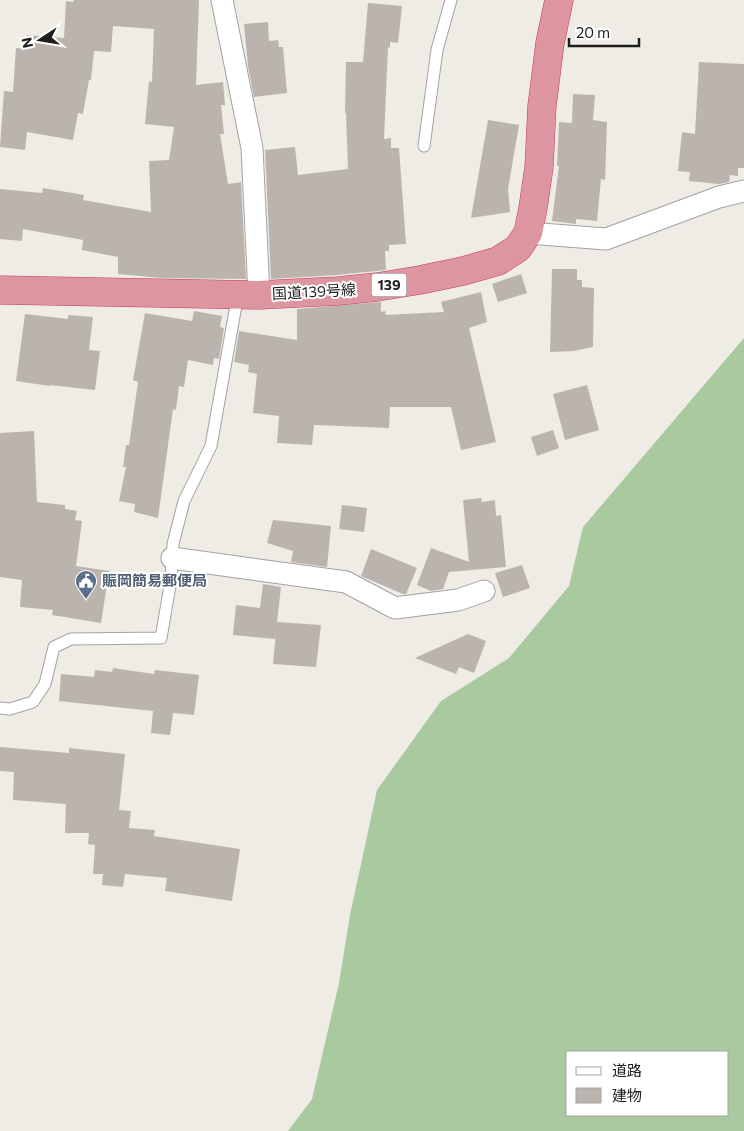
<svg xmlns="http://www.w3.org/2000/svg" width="744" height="1131" font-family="Commissioner,'Noto Sans JP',sans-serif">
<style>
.forest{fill:#a9c99f;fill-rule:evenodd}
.building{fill:#bbb4ae}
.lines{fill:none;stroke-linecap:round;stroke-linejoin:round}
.lane-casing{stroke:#a2a2a2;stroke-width:13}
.street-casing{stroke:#a2a2a2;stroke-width:23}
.highway-casing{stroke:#c73861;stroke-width:29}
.lane{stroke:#fff;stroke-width:11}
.street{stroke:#fff;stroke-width:21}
.highway{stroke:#dd969f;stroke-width:28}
.labels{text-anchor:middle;stroke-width:4;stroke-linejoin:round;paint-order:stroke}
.shield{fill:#fff;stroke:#626262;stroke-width:1}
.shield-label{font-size:14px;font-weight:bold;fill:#1e1e1e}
.street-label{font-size:15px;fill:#1e1e1e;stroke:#fff}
.service-label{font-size:15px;font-weight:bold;fill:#4e5e75;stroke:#fff;text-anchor:start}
</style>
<rect width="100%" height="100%" fill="#eeece5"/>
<path class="forest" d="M744 338V1131H288L312 1099 339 983 350 915 377 790 441 701 509 658 569 586 583 527ZM568 1052H728V1115H568Z"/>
<g class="building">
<path d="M74 0H199L196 85 223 82 225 105H221L224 134H220L228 184 241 182 246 279 162 278 118 274V257L82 250 83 240 23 229 22 241 0 239V189L42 193 43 188 84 195 83 200 151 212 149 161 169 160 174 127 145 124 149 81 152 82 154 29 113 26 111 52 94 51 91 80H89L83 114 78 113 73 140 27 132 25 150 0 147 4 91 13 92 16 48 26 49 27 35 64 38 66 1 73 2Z"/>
<path d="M368 3 402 6 398 43 390 42V48L388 47 384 139 391 138V148H399L406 244 389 245V251H385L386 270 337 275 271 279 265 150 295 147 298 175 348 169 346 113H345L346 62H363Z"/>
<path d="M268 22 269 41 278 40 279 47H283L287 93 254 97 248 66 244 24Z"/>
<path d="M699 62 744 64V168H738V176L730 175 729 182 719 184 689 181 690 172 678 171 682 132 695 134Z"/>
<path d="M573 94 595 95 593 120 607 122 605 180 601 179 597 221 576 219V224L552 221 559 166H557L559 122 572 123Z"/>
<path d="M488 120 519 125 508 189 510 212 471 218Z"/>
<path d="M552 269H577V280H582V287L594 288 593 347 574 351 550 352Z"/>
<path d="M521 274 527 293 498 302 492 284Z"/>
<path d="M481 292 487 322 469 328 496 442 461 450 451 407H390L389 428 314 425 312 445 277 443 279 416 253 413 257 374 248 372 249 365 234 362 239 331 297 340V309L381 302V312L385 311 386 315 444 312 441 302Z"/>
<path d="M194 311 222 316 220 327 224 328 219 359 214 358 213 365 188 360 184 387 179 386 176 410 173 409 158 518 134 512 135 504 119 501 126 467H123L126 445H129L138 382 133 380 145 313 192 321Z"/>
<path d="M25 314 68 319V315L93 317 89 350 100 351 95 390 50 385V386L16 381Z"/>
<path d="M587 385 599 430 565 440 553 394Z"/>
<path d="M553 430 559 448 537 456 531 437Z"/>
<path d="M34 431 37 502 65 505V509L77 511 75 520 82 521 76 566 109 571 101 623 52 615 53 610 20 607 22 580 0 577V433Z"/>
<path d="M481 498 482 502 495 500 496 516 501 515 506 567 449 572 443 589 431 591 417 585 431 548 469 562 463 500Z"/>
<path d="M342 505 367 508 364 532 339 529Z"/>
<path d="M273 520 331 526 327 567 291 562 293 551 267 543Z"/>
<path d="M371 549 417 568 406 594H403L361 576Z"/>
<path d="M522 565 530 588 503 597 495 573Z"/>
<path d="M263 584 281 587 277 622 321 625 316 667 273 664 276 631 275 639 233 635 236 605 260 608Z"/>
<path d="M468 634 486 641 474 673 459 667 456 674 415 658Z"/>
<path d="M113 668 154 674 155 670 199 675 194 715 173 713 170 735 151 733 153 711 59 701 61 674 94 677 95 670 112 672Z"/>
<path d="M0 747 69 753V748L125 754 119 810 131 811 129 828 155 830 154 836 240 849 232 901 165 891 167 878 125 874 123 887 102 885 103 874H93L95 845 88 844 89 833H65L66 804 13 800 14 772 0 771Z"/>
</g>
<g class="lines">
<g class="lane-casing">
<g id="lane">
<path d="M424 146 437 50 451 0"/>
<path d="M0 708 10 709 33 702 45 684 54 647 71 639 161 638 171 580 173 544 184 501 211 446 238 294"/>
</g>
</g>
<g class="street-casing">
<g id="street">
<path d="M222 0 252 148 259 295"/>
<path d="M528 233 606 239 719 197 744 191"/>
<path d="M172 558 346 582 395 608 458 600 484 591"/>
</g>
</g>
<g class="highway-casing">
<path id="highway" d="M0 290 259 295 338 291 377 287 420 280 463 271 498 261 518 248 528 233 533 208 539 167 542 106 550 43 559 0"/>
</g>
<use href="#lane" class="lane"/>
<use href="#street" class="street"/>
<use href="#highway" class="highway"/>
</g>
<defs>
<g id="civic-pin" transform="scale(1.125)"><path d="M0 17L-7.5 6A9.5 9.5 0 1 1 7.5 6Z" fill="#5c6f8a" stroke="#fff"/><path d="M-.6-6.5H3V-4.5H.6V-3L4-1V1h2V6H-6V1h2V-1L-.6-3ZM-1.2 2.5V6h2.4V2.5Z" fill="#fff"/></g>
</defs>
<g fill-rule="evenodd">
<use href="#civic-pin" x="86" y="581"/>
</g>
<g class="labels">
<rect class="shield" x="371.5" y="273.5" width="35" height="23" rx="4"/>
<g class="shield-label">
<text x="389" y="290">139</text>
</g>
<g class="street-label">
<text transform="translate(314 292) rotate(-3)" y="5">国道139号線</text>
</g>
<g class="service-label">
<text x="102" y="586">賑岡簡易郵便局</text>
</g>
</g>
<rect x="566" y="1051" width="162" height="65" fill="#ffffff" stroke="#a5a5a5"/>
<rect x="576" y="1067" width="25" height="8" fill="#ffffff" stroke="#a5a5a5"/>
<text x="612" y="1076" font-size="15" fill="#1e1e1e">道路</text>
<rect x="576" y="1088" width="25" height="15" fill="#bbb4ae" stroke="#a5a5a5"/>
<text x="612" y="1101" font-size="15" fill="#1e1e1e">建物</text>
<g transform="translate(40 40) rotate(258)" stroke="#ffffff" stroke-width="4" paint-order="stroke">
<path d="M0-4L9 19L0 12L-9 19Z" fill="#1e1e1e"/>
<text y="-8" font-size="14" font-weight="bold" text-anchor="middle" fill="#1e1e1e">N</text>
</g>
<path d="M569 38v8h70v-8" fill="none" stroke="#1e1e1e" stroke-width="2.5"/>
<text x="576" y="38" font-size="15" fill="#1e1e1e" stroke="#ffffff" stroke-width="4" paint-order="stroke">20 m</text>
</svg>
